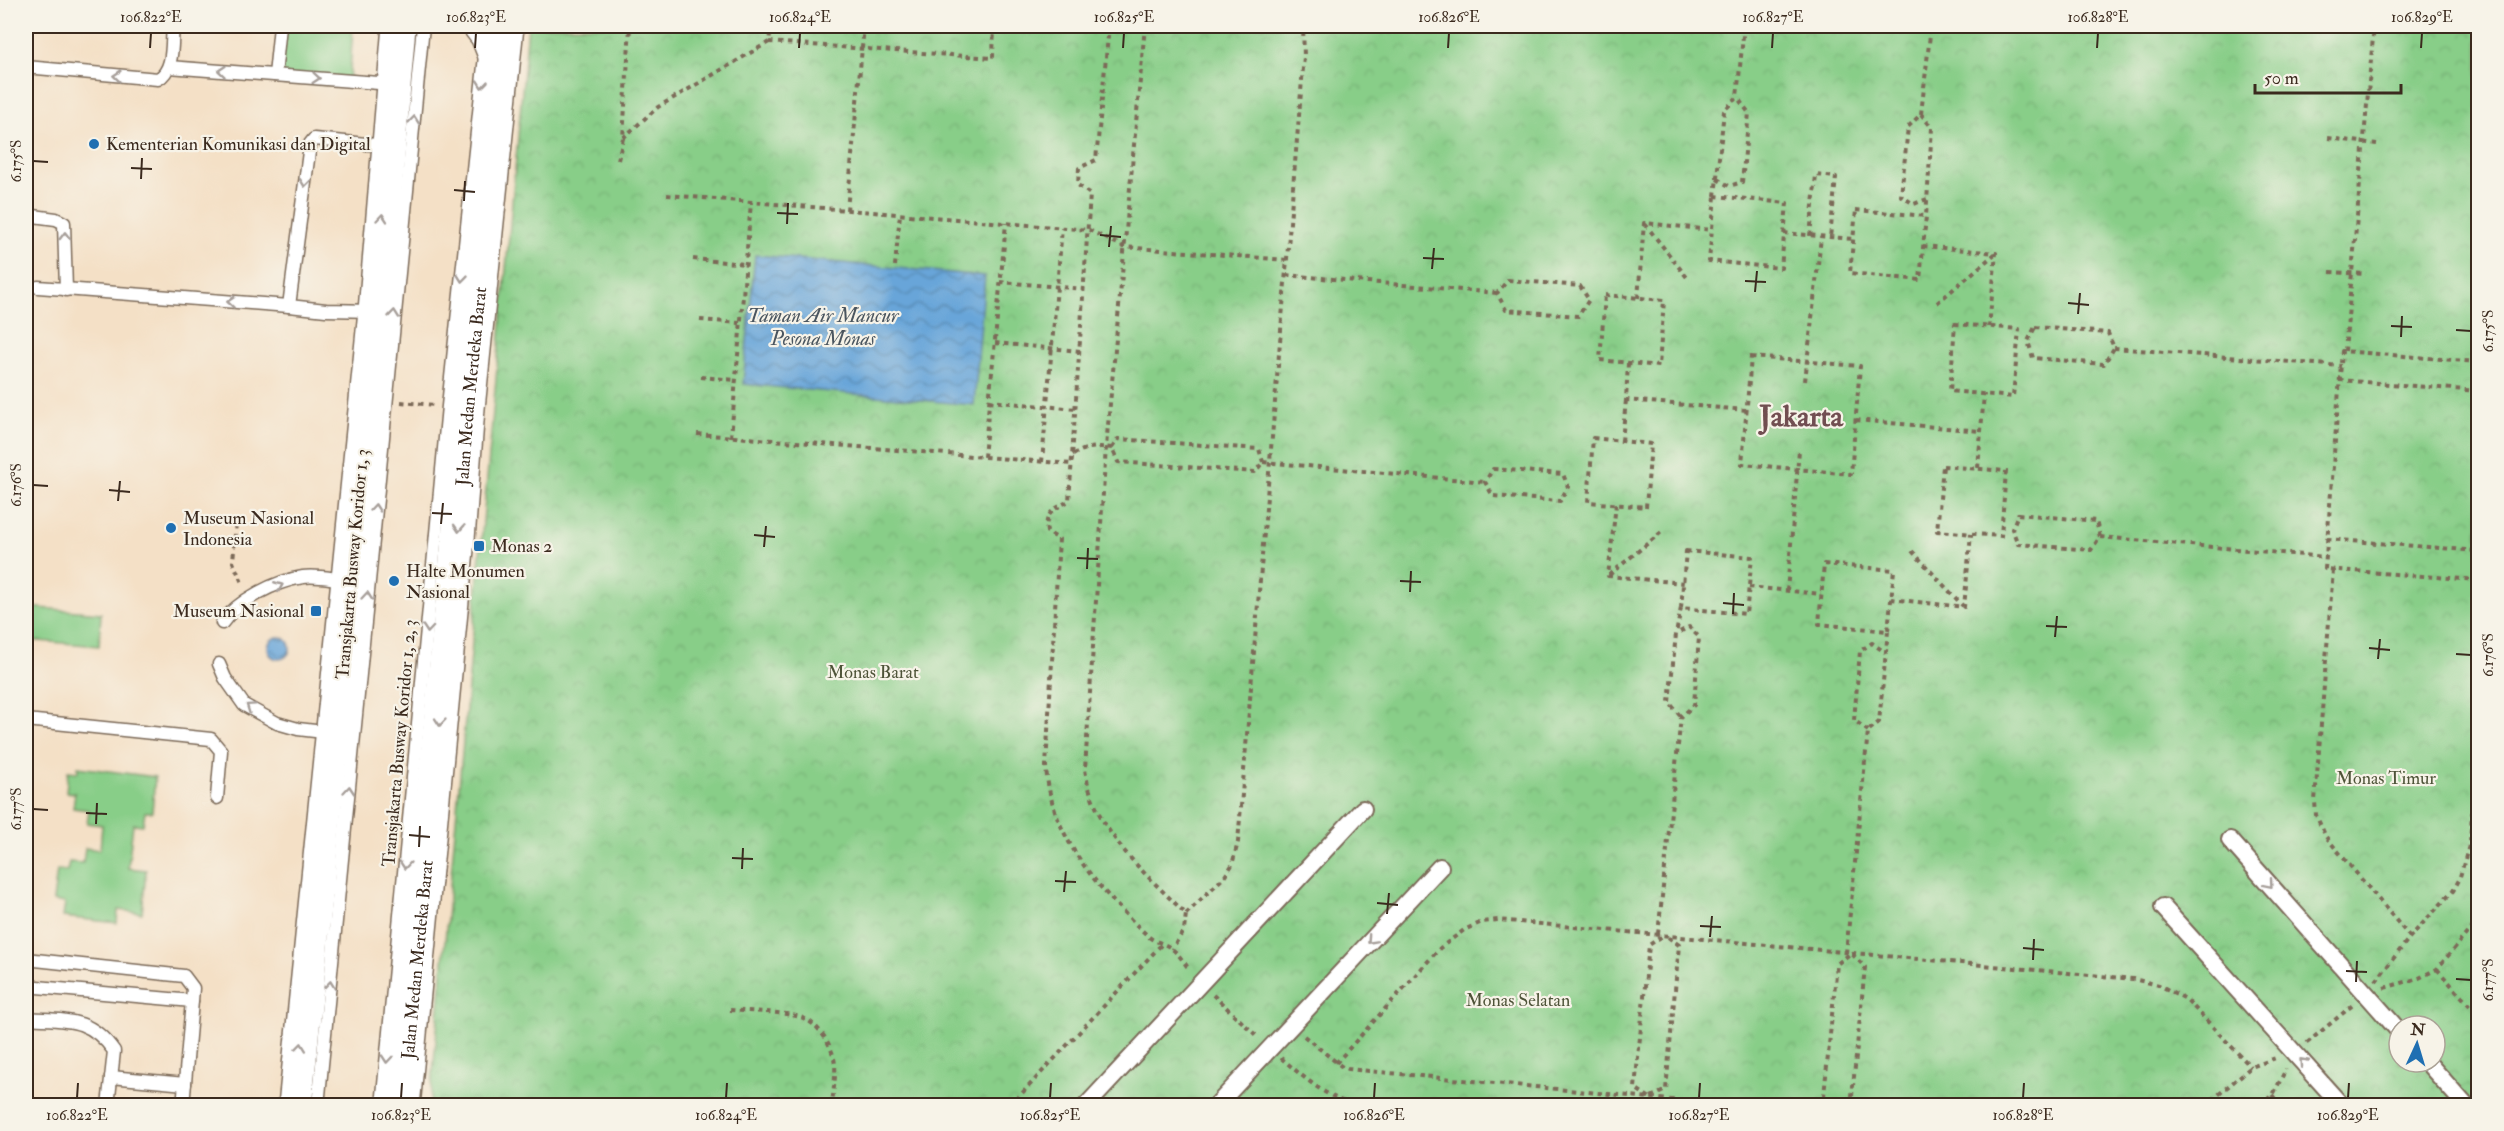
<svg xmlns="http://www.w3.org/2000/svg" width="2504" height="1131" font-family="'IM FELL Double Pica',serif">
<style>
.green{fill:#88ce88;stroke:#627c53;stroke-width:1.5}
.park{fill:url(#park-crowns);stroke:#627c53;stroke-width:1.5;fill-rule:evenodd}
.water{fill:url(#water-waves);stroke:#51687c;stroke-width:1.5}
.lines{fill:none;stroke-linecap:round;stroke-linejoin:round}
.service-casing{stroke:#7c6a59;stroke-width:15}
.pedestrian-casing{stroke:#7c6a59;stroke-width:20}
.primary-casing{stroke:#7c6a59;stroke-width:36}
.path{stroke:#7c6a59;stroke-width:4;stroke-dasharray:4.5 4.5;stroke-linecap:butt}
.service{stroke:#fff;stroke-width:12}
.pedestrian{stroke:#fff;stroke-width:16}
.primary{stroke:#fff;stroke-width:33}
.oneway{stroke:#a79f9a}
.ticks{fill:none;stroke:#3b2a1e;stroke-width:2}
.poi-dot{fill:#1f6fb2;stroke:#f7f3e8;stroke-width:2}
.labels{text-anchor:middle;stroke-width:4.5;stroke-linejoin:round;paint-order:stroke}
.poi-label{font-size:18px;fill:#3b2a1e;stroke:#f7f3e8;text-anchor:start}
.street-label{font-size:18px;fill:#3b2a1e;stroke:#f7f3e8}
.park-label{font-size:18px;fill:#4e5338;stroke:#f7f3e8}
.water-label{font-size:20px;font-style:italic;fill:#4a555f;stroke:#f7f3e8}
.town-label{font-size:30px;font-weight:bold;fill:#714e51;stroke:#f7f3e8}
.neatline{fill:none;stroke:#3b2a1e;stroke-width:2}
.ticks-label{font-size:15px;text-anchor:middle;fill:#3b2a1e}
</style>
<defs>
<pattern id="park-crowns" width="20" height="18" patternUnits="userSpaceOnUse" patternTransform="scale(1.5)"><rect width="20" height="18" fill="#88ce88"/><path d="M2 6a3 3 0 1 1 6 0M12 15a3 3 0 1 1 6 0" fill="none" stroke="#76b175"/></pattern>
<pattern id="water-waves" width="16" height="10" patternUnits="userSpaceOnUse" patternTransform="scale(1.5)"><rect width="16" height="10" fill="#67a5d9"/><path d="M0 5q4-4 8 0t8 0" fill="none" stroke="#5687af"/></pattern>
</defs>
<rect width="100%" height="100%" fill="#f7f3e8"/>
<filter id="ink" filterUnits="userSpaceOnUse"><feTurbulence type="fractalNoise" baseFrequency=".0167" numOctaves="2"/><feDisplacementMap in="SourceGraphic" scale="12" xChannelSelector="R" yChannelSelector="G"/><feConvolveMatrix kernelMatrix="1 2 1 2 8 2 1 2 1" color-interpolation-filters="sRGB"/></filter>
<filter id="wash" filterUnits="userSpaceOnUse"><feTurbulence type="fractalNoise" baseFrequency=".008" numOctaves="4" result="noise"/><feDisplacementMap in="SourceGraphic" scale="24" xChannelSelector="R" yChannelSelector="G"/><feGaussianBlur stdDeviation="1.35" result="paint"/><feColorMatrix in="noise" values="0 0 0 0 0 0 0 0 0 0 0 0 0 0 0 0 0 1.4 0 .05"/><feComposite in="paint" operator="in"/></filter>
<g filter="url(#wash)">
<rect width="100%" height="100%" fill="#f4e0c6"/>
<g class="green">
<path d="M282 26H353L349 87 288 81 278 63Z"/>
<path d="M26 607 101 613 99 646 26 640Z"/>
<path d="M78 767 155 777 152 812H145L143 825 133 824 128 868 146 870 142 913 118 910 117 923 63 917 65 903 53 901 57 870 67 871 69 862 83 863 85 848 100 850 102 825 87 823 89 810 73 808 75 793 66 792 68 771 78 772Z"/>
</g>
<path class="park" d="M528 26H2478V1105L430 1106ZM2399 1026H2435V1062H2399Z"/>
<g class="water">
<path d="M755 255 985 276 974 405 743 384Z"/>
<circle cx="279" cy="648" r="11"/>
</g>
</g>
<g filter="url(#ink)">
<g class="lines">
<g class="service-casing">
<g id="service">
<path d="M26 67 158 79C175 69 171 43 173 26"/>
<path d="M169 67 392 84"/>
<path d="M275 75 280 26"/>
<path d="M26 215 56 219 64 223 66 290"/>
<path d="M38 287 289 306"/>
<path d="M374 311 326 310 289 306 310 144 314 139 387 146"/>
<path d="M222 623C238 600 276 581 303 577 317 575 333 579 346 580"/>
<path d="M219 664 225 678 244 705 277 723 298 729 332 733"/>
<path d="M26 720 211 739 221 751 217 798"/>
<path d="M26 959 184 976 193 988 192 1001"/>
<path d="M26 986 192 1001 183 1106"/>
<path d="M26 1018C65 1021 89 1016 114 1051L108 1106"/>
<path d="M111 1077 185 1084"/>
<path d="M318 1106 423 26"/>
<path d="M382 1106 448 406 485 56"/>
</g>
</g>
<g class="pedestrian-casing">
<g id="pedestrian">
<path d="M2230 840 2399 1031"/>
<path d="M2163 907 2342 1106"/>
<path d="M2427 1062 2466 1106"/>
<path d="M1086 1106 1363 809"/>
<path d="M1216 1106 1440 867"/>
</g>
</g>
<g class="primary-casing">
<g id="primary">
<path d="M480 26 487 35 502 73"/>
<path d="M295 1106 375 311 399 26"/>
<path id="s1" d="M403 1106 458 539 468 408 507 26"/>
</g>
</g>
<g class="path">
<path d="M1109 26 1096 160 1079 168 1078 185 1090 194 1069 501C1054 509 1044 513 1047 532L1059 539 1046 766C1050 836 1099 890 1148 936 1154 942 1165 943 1172 949 1179 954 1184 963 1190 970"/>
<path d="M1145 26 1106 447 1085 769C1094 832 1143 871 1186 914L1184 930 1172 949"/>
<path d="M769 42 993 58 994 26"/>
<path d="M1921 114 1932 128 1926 216"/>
<path d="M623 138 658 107 769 42 771 26"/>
<path d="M2328 138 2377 144"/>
<path d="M618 160 623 138 630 26"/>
<path d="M1717 179 1729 186 1742 182 1749 113 1737 97"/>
<path d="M667 195 1089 230 1124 247 1287 260"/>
<path d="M1715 196 1787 203 1781 268 1709 261Z"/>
<path d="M1715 196 1724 111 1737 97 1744 26"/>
<path d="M1927 199 1914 204 1901 196 1908 127 1921 114 1931 26"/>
<path d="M847 210 864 26"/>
<path d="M1856 210 1926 216 1920 280 1850 273Z"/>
<path d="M1645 224 1689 280"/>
<path d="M1784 233 1853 239"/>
<path d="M1810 236 1816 175 1836 177 1830 238"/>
<path d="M1923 246 1996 253 1989 327"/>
<path d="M693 259 745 264"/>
<path d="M895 266 900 214"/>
<path d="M2330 272 2366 274"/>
<path d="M1286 275 1497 293"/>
<path d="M1508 280 1580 286 1589 300 1578 316 1506 310 1497 293Z"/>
<path d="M1000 282 1085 289"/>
<path d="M1605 295 1664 300 1659 366 1600 360Z"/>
<path d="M1638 298 1644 223 1712 230"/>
<path d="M1937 303 1996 253"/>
<path d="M700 320 740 323"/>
<path d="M1955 324 2019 329 2013 397 1950 391Z"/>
<path d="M2035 327 2108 333 2114 348 2104 364 2033 358 2028 341Z"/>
<path d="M995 343 1080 351"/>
<path d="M2114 348 2341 366"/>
<path d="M2345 351 2374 26"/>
<path d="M1751 357 1860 366 1851 474 1742 464Z"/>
<path d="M2478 362 2342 351 2325 569 2478 580"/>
<path d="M1628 363 1626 400 1746 410"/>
<path d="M701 377 736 380"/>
<path d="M2339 380 2478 391"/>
<path d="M1805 381 1821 237"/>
<path d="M989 401 1076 409"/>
<path d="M401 402 435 405"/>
<path d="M1856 420 1981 431"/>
<path d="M697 434 1072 464"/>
<path d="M731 437 751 202"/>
<path d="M1593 438 1651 444 1646 507 1588 502Z"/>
<path d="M1622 441 1626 400"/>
<path d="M1112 448 1118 439 1259 449 1263 462"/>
<path d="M1073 455C1085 447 1098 446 1112 448L1118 462 1255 472 1263 462"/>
<path d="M984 457 1006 223"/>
<path d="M1042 462 1062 228"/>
<path d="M1263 462 1485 482"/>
<path d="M1943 466 2006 471 2001 536 1937 531Z"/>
<path d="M1978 468 1984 394"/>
<path d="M1493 469 1563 474 1568 487 1560 501 1493 496 1485 482Z"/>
<path d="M1616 504 1608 576 1684 583"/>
<path d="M2018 514 2096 521 2100 537 2091 550 2018 544 2012 529Z"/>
<path d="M203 519 236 522 233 562 243 585"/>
<path d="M2100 537 2326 557"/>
<path d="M2327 539 2478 551"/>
<path d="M1686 551 1752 557 1746 614 1681 608Z"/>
<path d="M1912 551 1963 606"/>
<path d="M1824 564 1894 570 1888 631 1819 624Z"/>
<path d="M2333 570 2315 801 2316 815 2326 837 2410 937"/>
<path d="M1609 575 1664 530"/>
<path d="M1749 587 1821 594"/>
<path d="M1787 591 1799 450"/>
<path d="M1891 599 1964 607 1971 534"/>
<path d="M1681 608 1676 634 1669 702 1681 717"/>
<path d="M1868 731 1854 720 1860 651 1872 643 1886 653"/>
<path d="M1186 914 1225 876 1232 865 1238 842 1304 56 1303 26"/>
<path d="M1658 934 1681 717 1694 705 1699 637 1689 627 1676 634"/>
<path d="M1846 953 1868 731 1879 722 1888 631"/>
<path d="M2437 969 2478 1015"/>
<path d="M2376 981 2410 937 2453 891 2459 880 2470 842 2478 729"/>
<path d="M2384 988 2419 978 2437 969 2478 920"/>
<path d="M1213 995 1258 1037"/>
<path d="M730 1010C753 1012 779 1011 800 1017 818 1022 833 1046 835 1064 836 1077 833 1092 832 1106"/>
<path d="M1304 1036 1341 1066 1348 1069 1734 1106"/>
<path d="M2307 1043 2354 1004"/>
<path d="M1281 1058C1305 1078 1327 1099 1358 1106"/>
<path d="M1336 1063 1440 948 1464 930 1482 922 1498 920 2133 979 2159 985 2186 999 2251 1067"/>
<path d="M2273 1095 2282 1106"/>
<path d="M1651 1097 1666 1090 1679 945 1665 935"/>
<path d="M1010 1106 1162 944"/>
<path d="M1649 1106 1650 1098 1635 1088 1649 945 1664 935"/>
<path d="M1823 1106 1837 964 1851 953 1865 967 1851 1106"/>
<path d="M2205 1106 2251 1067 2276 1058"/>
<path d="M2261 1106 2273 1095 2286 1069"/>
</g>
<use href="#service" class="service"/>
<use href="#pedestrian" class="pedestrian"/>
<use href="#primary" class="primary"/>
</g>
<defs><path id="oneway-chevron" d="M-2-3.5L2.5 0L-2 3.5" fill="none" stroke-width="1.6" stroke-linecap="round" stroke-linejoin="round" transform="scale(1.5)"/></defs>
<g class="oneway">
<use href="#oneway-chevron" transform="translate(222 71) rotate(-175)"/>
<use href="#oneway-chevron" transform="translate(117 76) rotate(-175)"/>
<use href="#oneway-chevron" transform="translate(316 78) rotate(5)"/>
<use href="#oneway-chevron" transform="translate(482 84) rotate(96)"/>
<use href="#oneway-chevron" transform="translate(414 120) rotate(-84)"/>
<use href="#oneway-chevron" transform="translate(305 183) rotate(97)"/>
<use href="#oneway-chevron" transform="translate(382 218) rotate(-85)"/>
<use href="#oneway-chevron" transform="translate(65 236) rotate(-91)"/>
<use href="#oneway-chevron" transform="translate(462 278) rotate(96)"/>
<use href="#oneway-chevron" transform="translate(231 302) rotate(-176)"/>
<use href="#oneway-chevron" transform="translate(394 314) rotate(-84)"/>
<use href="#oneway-chevron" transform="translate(375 508) rotate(-85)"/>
<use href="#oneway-chevron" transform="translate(459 528) rotate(94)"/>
<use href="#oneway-chevron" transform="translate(279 586) rotate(-22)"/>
<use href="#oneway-chevron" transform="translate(367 596) rotate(-85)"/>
<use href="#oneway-chevron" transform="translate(428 629) rotate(95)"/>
<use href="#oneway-chevron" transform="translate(250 707) rotate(-145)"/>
<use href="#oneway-chevron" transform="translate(440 722) rotate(95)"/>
<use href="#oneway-chevron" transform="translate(349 790) rotate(-85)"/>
<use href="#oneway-chevron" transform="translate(405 865) rotate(95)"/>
<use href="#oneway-chevron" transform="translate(2269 884) rotate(49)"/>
<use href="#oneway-chevron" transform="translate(1371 940) rotate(133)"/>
<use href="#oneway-chevron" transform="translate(330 985) rotate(-84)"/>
<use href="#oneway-chevron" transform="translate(301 1047) rotate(-84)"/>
<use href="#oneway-chevron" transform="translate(387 1059) rotate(95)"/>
<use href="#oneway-chevron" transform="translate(2303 1062) rotate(-132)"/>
</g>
</g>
<path class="ticks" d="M150 48 151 33M475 48 476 33M799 48 800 33M1123 48 1124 33M1448 48 1449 33M1772 48 1773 33M2097 48 2098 33M2421 48 2422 33M33 161 48 162M131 168 152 169M141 179 142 158M454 190 475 192M464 201 465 181M777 213 798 214M787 224 788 203M1100 235 1121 237M1109 247 1111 226M1423 258 1444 259M1432 269 1434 248M1745 281 1766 282M1755 292 1757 271M2068 303 2089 305M2078 314 2080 293M2391 326 2412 327M2456 330 2471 331M2401 337 2402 316M33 485 48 486M109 490 130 492M118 501 120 481M432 513 452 514M441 524 443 503M754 535 775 537M764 547 766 526M1077 558 1098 559M1087 569 1088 548M1400 581 1421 582M1410 592 1411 571M1723 603 1744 605M1733 614 1734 593M2046 626 2067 627M2055 637 2057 616M2369 648 2390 650M2456 654 2471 655M2378 659 2380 639M33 809 48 810M86 813 107 814M96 824 97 803M409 835 430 837M419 847 420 826M732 858 753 859M742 869 743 848M1055 881 1076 882M1064 892 1066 871M1377 903 1398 905M1387 914 1389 893M1700 926 1721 927M1710 937 1712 916M2023 948 2044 950M2033 960 2034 939M2346 971 2367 972M2456 979 2471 980M2356 982 2357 961M77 1098 78 1083M401 1098 402 1083M726 1098 727 1083M1050 1098 1051 1083M1374 1098 1375 1083M1699 1098 1700 1083M2023 1098 2024 1083M2348 1098 2349 1083"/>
<g class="poi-dot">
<circle cx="94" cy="144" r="6"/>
<circle cx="171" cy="528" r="6"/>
<rect x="473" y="540" width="12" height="12" rx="3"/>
<circle cx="394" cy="581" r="6"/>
<rect x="310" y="605" width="12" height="12" rx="3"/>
</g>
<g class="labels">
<g class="poi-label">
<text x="106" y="150">Kementerian Komunikasi dan Digital</text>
<text x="183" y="524">Museum Nasional<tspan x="183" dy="21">Indonesia</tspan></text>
<text x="491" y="552">Monas 2</text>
<text x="406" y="577">Halte Monumen<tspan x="406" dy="21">Nasional</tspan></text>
<text x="304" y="617" text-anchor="end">Museum Nasional</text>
</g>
<g class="street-label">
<text dy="6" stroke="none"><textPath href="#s1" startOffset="723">Jalan Medan Merdeka Barat</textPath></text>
<text transform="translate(352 564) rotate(-85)" y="6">Transjakarta Busway Koridor 1, 3</text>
<text transform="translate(399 743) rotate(-85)" y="6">Transjakarta Busway Koridor 1, 2, 3</text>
<text dy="6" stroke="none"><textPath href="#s1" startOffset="147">Jalan Medan Merdeka Barat</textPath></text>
</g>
<g class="park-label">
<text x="873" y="678">Monas Barat</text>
<text x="2386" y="784">Monas Timur</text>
<text x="1518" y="1006">Monas Selatan</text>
</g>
<g class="water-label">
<text x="823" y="322">Taman Air Mancur<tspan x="823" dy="23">Pesona Monas</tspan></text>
</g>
<g class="town-label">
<text x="1801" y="426">Jakarta</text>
</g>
</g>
<rect width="2504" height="1131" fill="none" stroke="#f7f3e8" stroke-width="66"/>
<g transform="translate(2417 1044) rotate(4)"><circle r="28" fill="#f7f3e8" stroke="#aca397" stroke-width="1.5"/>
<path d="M0-4.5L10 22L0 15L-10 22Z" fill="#1f6fb2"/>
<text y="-9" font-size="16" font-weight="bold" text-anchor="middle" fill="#3b2a1e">N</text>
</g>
<path d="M2255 84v9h146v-9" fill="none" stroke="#3b2a1e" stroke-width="3"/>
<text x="2264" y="84" font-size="18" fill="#3b2a1e" stroke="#f7f3e8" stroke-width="4.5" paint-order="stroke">50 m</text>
<rect x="33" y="33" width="2438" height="1065" class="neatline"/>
<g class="ticks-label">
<text x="151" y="22">106.822°E</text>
<text x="476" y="22">106.823°E</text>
<text x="800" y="22">106.824°E</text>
<text x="1124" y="22">106.825°E</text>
<text x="1449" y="22">106.826°E</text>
<text x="1773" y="22">106.827°E</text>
<text x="2098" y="22">106.828°E</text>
<text x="2422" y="22">106.829°E</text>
<text transform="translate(16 161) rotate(-90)" y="5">6.175°S</text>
<text transform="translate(2488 331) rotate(-90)" y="5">6.175°S</text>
<text transform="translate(16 485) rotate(-90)" y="5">6.176°S</text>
<text transform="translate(2488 655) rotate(-90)" y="5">6.176°S</text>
<text transform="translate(16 809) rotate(-90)" y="5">6.177°S</text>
<text transform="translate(2488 980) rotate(-90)" y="5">6.177°S</text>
<text x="77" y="1120">106.822°E</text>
<text x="401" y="1120">106.823°E</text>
<text x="726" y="1120">106.824°E</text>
<text x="1050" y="1120">106.825°E</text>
<text x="1374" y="1120">106.826°E</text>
<text x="1699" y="1120">106.827°E</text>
<text x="2023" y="1120">106.828°E</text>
<text x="2348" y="1120">106.829°E</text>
</g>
</svg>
